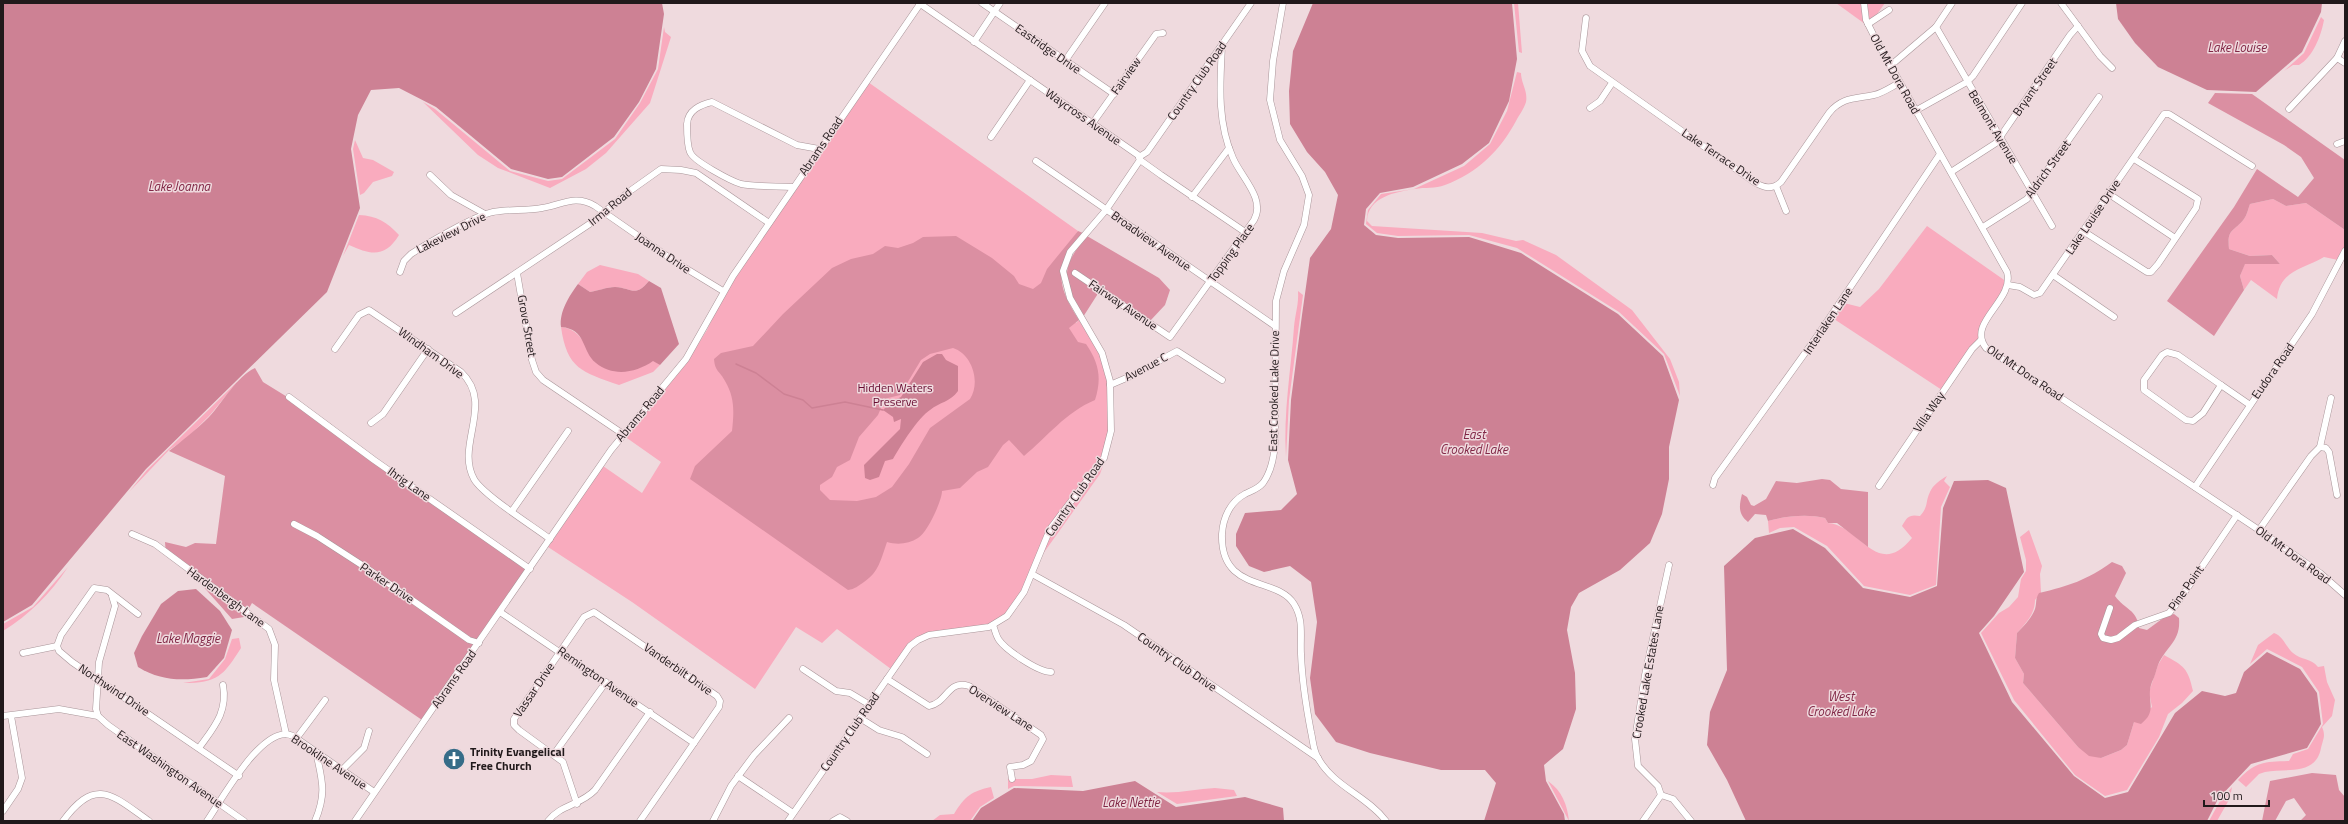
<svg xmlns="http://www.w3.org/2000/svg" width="2348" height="824" font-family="'Titillium Web',sans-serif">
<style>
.green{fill:#f9abbe}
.forest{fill:#db8fa2;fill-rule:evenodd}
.water{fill:#cd8194}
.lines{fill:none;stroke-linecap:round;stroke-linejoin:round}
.stream{stroke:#cd8194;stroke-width:1.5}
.minor-casing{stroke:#a99599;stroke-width:7}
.minor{stroke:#fff;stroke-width:6}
.labels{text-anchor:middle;stroke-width:3;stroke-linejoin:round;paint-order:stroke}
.street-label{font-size:12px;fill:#21191b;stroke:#efdade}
.park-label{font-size:12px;fill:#66092f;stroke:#efdade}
.poi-label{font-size:12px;font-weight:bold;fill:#21191b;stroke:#efdade;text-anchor:start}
.water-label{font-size:13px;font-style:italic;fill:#812746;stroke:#efdade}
</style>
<rect width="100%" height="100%" fill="#efdade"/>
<g class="green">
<path d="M1514 3H1518L1522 53 1519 52Z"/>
<path d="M1836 3H1861L1865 24Z"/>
<path d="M1867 3H1885L1870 24Z"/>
<path d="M2321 17 2324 20C2321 36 2313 57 2299 65H2293L2284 71 2304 53Z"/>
<path d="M664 27 665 32 671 37 650 103 606 153 586 169 550 188 498 168 478 155 423 102 435 109 510 171 548 181 562 179 615 139 640 103 658 69Z"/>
<path d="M1517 72 1521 73C1521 83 1528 91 1526 102 1524 109 1519 115 1516 121 1500 151 1477 173 1445 185 1435 189 1425 187 1415 189 1395 192 1368 197 1367 221L1372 226 1482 233 1516 241 1523 240 1556 255 1632 310 1670 359 1679 382 1680 396 1664 354 1619 312 1517 248 1469 235 1398 236 1377 233 1366 224 1368 210 1381 194 1414 189 1464 166 1490 144 1507 111Z"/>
<path d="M868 82 1078 231 1046 277 1076 323 1079 320 1100 355 1107 382 1109 431 1102 457 1048 528 1022 591 1010 611 989 625 922 635 891 669 837 629 822 643 796 627 755 689 632 602 548 547 603 466 642 493 661 462 624 436 688 360 707 330 725 292Z"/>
<path d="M355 140 363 158 373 160 394 172 392 176 373 182 364 193 360 195 353 149Z"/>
<path d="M2273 199 2286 206 2306 203 2345 230V247L2338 260 2324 257C2302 270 2280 270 2277 299L2251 280 2244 290 2240 276 2245 263 2280 264 2272 255 2250 256 2229 249C2227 228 2233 233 2244 219 2247 215 2248 209 2250 204Z"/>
<path d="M359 215C377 216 387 222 399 235 385 258 371 255 349 245L343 256Z"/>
<path d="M1927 226 2007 282 1979 330V340L1945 392 1834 319 1844 303 1860 307 1879 289Z"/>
<path d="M600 265 638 274 649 281C635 298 632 288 615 287 607 287 597 291 590 292L578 284 587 272Z"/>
<path d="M1298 291 1303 295 1289 400 1286 457C1283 413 1291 370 1294 327 1295 314 1299 304 1298 291Z"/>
<path d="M561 327C581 329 586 347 595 362 618 370 631 376 653 360L660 365 653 372 619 385C582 372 567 369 561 327Z"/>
<path d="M238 381 210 415 186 439 169 450 129 492 147 470Z"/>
<path d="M1105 460 1100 474 1040 558 1052 530Z"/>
<path d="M1947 476 1944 481 1950 487 1941 507 1936 585 1910 595 1864 586 1827 546 1794 527 1780 528 1769 533 1768 521C1786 516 1807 514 1825 518L1828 523C1860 525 1877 581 1912 538L1902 526C1907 517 1909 514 1920 516 1929 506 1925 502 1930 492 1933 485 1940 480 1947 476Z"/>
<path d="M2029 530 2042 566 2040 574 2041 593 2035 600C2035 614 2026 623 2017 633L2015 658 2024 674 2023 683 2078 747 2101 758 2121 750 2127 745 2134 722 2152 707 2149 692 2158 665 2164 655C2184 666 2188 668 2193 691L2182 703 2168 714 2159 737 2127 790 2105 796 2075 775 2014 700 1981 633 1999 613 2009 607 2018 597 2021 579 2026 571V560L2020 537Z"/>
<path d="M68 567C51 593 29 615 3 631V624L33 607Z"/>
<path d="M2274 633C2283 636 2286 647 2293 653 2301 660 2311 658 2318 667L2324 666 2327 682 2335 700 2332 716 2322 727C2326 736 2323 739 2321 748 2316 776 2286 768 2265 772L2259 774 2246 787 2238 780C2256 761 2265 762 2289 761L2293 754 2308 749 2323 724 2319 692 2302 667 2267 649 2250 664 2258 645Z"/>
<path d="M239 638 241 648C223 676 218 683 183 683L209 679 225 659 232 639Z"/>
<path d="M1051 775 1071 776 1073 787 1014 786 1008 789V779H1032Z"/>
<path d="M1548 781C1562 791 1567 804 1569 821Z"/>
<path d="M991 787 994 798 980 807 970 821H932L940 815 954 814C965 796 972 791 991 787Z"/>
<path d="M2232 787 2230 798 2217 821H2209L2220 801Z"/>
<path d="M1215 788 1234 790 1237 796 1177 804 1157 792C1176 794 1196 789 1215 788Z"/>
</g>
<g class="forest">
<path d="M2215 93 2252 94 2345 160V230L2306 203 2286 206 2273 199 2250 204C2248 209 2247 215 2244 219 2233 233 2227 228 2229 249L2250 256 2272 255 2280 264H2245L2240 276 2244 290 2214 336 2167 301 2234 207 2257 169 2298 197 2314 178 2301 157 2284 145 2208 103Z"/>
<path d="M1078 231 1083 233C1055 267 1055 283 1079 320L1069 328 1078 342 1086 344C1099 363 1102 378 1095 400 1066 412 1047 437 1024 456L1009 440 1003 445 988 467 977 472 960 488 942 491C942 501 927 533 918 538 909 544 897 545 887 542 881 559 879 572 864 582 858 586 855 589 848 590L690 479 695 466 732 431C734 412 735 398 725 381 720 371 715 372 714 359L721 353 753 346 783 314 832 268 851 259 873 254 885 246 898 248 913 243 923 237 956 236 992 258 1014 276 1019 284 1033 289 1041 283 1047 269ZM953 348C972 354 981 382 970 399L930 428 909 464 892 487 876 497 857 501 830 500 820 490V485L832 477 837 467 850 460 859 437 878 415 883 403 888 398 900 395 921 360 930 354Z"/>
<path d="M1087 236 1159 278 1170 290 1165 305 1150 321 1099 292 1083 317C1063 280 1059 269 1087 236Z"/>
<path d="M255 368 263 382 331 424 351 446 528 567 422 720 252 603 244 617 232 619 201 584 195 573 166 555 165 542 186 547 195 543 216 544 225 476 169 451C183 440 196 430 209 417 224 401 236 377 255 368Z"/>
<path d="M1822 479 1830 480 1841 489 1868 492V547L1837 523H1828L1825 518C1807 514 1786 516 1768 521L1766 515 1755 514 1748 522C1738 514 1739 506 1742 494L1747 497 1751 505 1754 506 1766 499 1776 481 1797 483Z"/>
<path d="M2112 562 2122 566 2126 573 2115 596C2125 610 2137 609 2139 628L2147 630 2166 616 2174 614 2179 618C2181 642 2166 646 2158 665 2156 671 2155 676 2152 682 2145 700 2159 710 2141 724L2134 722 2127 745 2121 750 2101 758 2089 756 2078 747 2023 683 2024 674 2015 658 2017 633C2024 626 2031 619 2035 609 2037 603 2035 599 2039 593 2069 586 2087 580 2112 562Z"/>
<path d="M2312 773 2336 775 2339 790 2345 797V819L2343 821H2300L2306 815 2294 798 2286 801 2275 821H2262L2270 781Z"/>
</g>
<g class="water">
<path d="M3 3H662L664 14 656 69 639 102 614 137 562 177 548 179 511 169 436 107 399 88 371 90 358 115 351 149 360 208 327 292 146 469 32 605 3 622Z"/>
<path d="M1313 3H1512L1517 59 1509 101 1489 143 1462 164 1413 187 1380 193 1366 209 1364 225 1376 235 1398 238 1469 237 1521 253 1618 314 1663 356 1679 400 1669 447V479L1662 514 1650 543 1620 570 1579 593 1571 607 1567 630 1575 673 1576 709 1563 749 1544 765 1546 781 1564 814 1565 821H1484L1496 783 1485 770H1441L1370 753 1336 742 1315 714 1310 678 1317 622 1311 582 1290 566 1264 572 1249 566 1236 546V534L1245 513 1281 510 1297 494 1288 460 1291 400 1302 315 1310 258 1331 229 1338 195 1325 172 1307 152 1290 124 1289 91 1293 51Z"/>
<path d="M2116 3H2322L2321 12 2302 52 2256 92 2207 90 2158 67 2135 43 2118 19Z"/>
<path d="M649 281 661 288 679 344 660 365 653 361C636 373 613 377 596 363 581 351 587 329 561 327 559 312 569 296 578 284L590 292C597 291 607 287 615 287 632 288 635 298 649 281Z"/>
<path d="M937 354H942L946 360 958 366V391C950 402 940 402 930 410 918 418 901 445 893 459L885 461 879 477 870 480 865 478 864 465 900 429 901 419 894 422 893 417 883 410 892 401 901 397 923 362Z"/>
<path d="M1988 480 2006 488 2024 572 1994 616 1979 633 2012 702 2074 776 2105 798 2128 792 2175 713 2202 691 2225 696 2236 693 2244 672 2267 652 2300 669 2317 693 2321 724 2307 748 2251 764 2218 799 2207 821H1746L1727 780 1707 745 1710 712 1727 670 1724 566 1755 538 1793 529 1825 548 1863 588 1910 597 1937 586 1943 508 1954 481Z"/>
<path d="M196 589 220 611 232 630 224 658 207 677C182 681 161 681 138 667L134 653 142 636 161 604 178 591Z"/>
<path d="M1135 781 1176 807 1245 797 1283 808 1284 821H972L981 808 1014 788 1083 791Z"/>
</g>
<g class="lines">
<path class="stream" d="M736 364 756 373 784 394 803 400 812 408 845 402 883 410"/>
<g class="minor-casing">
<g id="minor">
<path d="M919 3 1138 155 1140 160 1161 175 1245 232"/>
<path d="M982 3 1114 94"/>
<path d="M1283 3 1273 61 1270 100 1280 140 1302 176 1309 195 1304 225 1284 271 1276 301 1275 443C1274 457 1271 472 1263 483 1258 489 1251 491 1245 494 1230 502 1223 518 1222 534 1220 593 1277 576 1294 604 1304 620 1300 636 1301 654 1302 680 1306 706 1311 732 1313 740 1313 750 1318 758 1333 786 1367 796 1386 821"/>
<path d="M1864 3 1866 20 1876 40 2007 272C2015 301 1966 322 1986 348L2259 530 2320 573 2345 595"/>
<path d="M2061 3 2100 56 2112 68"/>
<path d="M1586 18 1582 51 1590 66 1754 182C1764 188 1772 190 1781 182L1829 113C1842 97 1855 99 1874 95 1883 93 1891 87 1899 83"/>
<path d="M1868 24 1889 10"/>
<path d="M1936 27 2052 226"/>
<path d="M974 42 1000 3"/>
<path d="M2337 58 2345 63"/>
<path d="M1065 61 1105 3"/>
<path d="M1890 66 1936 27 1952 3"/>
<path d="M1590 108 1600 101 1612 83"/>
<path d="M2289 109 2337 58 2345 41"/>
<path d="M1915 111 1967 82 1973 76 2022 3"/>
<path d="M1092 124 1156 34 1163 33"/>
<path d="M991 137 1030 80"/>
<path d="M2337 144 2345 141"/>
<path d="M1139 157 1147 152 1251 3"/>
<path d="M1036 161 1275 326"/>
<path d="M1951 172 1996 143 2070 35 2078 26"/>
<path d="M430 175 451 195 485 214"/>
<path d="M1776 186 1786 211"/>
<path d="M793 187C776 186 758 187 741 184 731 181 693 161 690 152 687 145 687 132 687 124 688 110 700 105 712 102L797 145 819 149"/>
<path d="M2109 194 2175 238"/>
<path d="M1192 197 1229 148"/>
<path d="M1983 227 2027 199 2099 97"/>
<path d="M2083 231 2147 272H2151L2158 264 2196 208 2198 199 2134 159"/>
<path d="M400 272 404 261 411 254C428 243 474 216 493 212 509 209 526 211 542 208 562 205 575 194 595 206L677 263 723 291"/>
<path d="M517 273 532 360 536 372 543 380 623 434"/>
<path d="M1075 273 1170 337 1254 220C1266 199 1241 177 1233 158 1217 122 1220 84 1222 46"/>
<path d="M2053 275 2114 317"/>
<path d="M2008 285 2020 287 2034 295 2040 293 2164 114H2169L2252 166"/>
<path d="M456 313 591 223 630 191 661 169 681 170 696 173 769 223"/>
<path d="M335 349 359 315 369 310 461 372C495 404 455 445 474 479 483 495 533 526 550 539"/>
<path d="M2167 352 2178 355 2221 385 2203 413 2193 421 2186 420 2144 390V380L2162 355Z"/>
<path d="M1110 385 1131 376 1177 351 1222 380"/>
<path d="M2221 385 2250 405"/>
<path d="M289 397 374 460 530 569"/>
<path d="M371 423 383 414 428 349"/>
<path d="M2320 447 2331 398"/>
<path d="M1713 485 1715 478 1818 335 1940 154"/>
<path d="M1879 486 1972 349 1981 340"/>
<path d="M2195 487 2312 314 2345 251"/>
<path d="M512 511 568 431"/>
<path d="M294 524 317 536 368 569 469 640 479 643"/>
<path d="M2259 530 2311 456 2320 447 2326 448 2329 452 2337 495"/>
<path d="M132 534 155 544 269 629 275 645 274 680 286 734"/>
<path d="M1032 574 1124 625 1318 758"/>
<path d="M112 596 115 606 99 662 96 709 98 716 108 725 244 821"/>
<path d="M2110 608 2101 634 2103 638 2111 640 2118 638 2135 625 2169 613 2178 602 2237 515"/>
<path d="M500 612 694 743"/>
<path d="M993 625C995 630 996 636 999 640 1006 650 1038 672 1051 672"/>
<path d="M57 646 59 651 72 662 239 776"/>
<path d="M57 646 61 635 94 588 107 590 138 614"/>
<path d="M23 653 57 646"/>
<path d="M803 669 836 691 850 693 870 705"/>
<path d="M887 679 929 706C947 703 948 679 969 686L1041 735 1043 739 1031 761 1023 765 1010 767 1012 779"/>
<path d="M3 716 59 709 98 716"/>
<path d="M860 718 879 730 902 737 927 754"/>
<path d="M296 739 325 700"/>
<path d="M199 748C214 727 228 712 223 685"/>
<path d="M554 754 606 682"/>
<path d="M342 770 364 748 369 731"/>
<path d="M738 776 793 813"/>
<path d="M1661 795 1658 786 1638 766 1635 739 1645 675 1669 565"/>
<path d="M1661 795 1673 799 1691 821"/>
<path d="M577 804 563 762 519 730 514 725V719L584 617 594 612 717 696 720 701 719 707 640 821"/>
<path d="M3 811 18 789 22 778 11 716"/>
<path d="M63 821C96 776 112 795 149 821"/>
<path d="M207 821C221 801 264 721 293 736L374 792"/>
<path d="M315 821C327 793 322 780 316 752"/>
<path d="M355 821 611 450 686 359 733 276 920 4"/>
<path d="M548 821C560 805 581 805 595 790L650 712"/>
<path d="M713 821 731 786 754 755 789 718"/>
<path d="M788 821 910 646 918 640 929 635 989 627 1007 616 1024 592 1050 529 1104 458 1111 431 1110 381 1102 353 1070 298 1063 271 1070 252 1106 210 1140 160"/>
<path d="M833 821 840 817 847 821"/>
<path d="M1643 821 1661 795"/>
</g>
</g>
<use href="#minor" class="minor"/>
</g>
<defs>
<g id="church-disc" transform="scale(1.15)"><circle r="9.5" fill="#366c88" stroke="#efdade"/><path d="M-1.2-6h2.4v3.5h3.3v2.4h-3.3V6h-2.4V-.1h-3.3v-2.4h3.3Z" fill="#fff"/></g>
</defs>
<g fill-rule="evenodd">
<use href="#church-disc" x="454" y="759"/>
</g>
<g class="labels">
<g class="street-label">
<text transform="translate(1048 49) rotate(35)" y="4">Eastridge Drive</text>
<text transform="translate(1895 74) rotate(61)" y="4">Old Mt Dora Road</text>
<text transform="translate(1126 76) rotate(-55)" y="4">Fairview</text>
<text transform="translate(1197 81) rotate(-55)" y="4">Country Club Road</text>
<text transform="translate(2035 87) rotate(-55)" y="4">Bryant Street</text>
<text transform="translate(1083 117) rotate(35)" y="4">Waycross Avenue</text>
<text transform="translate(1993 127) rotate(59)" y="4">Belmont Avenue</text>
<text transform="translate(821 146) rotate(-56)" y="4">Abrams Road</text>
<text transform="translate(1721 157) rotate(34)" y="4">Lake Terrace Drive</text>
<text transform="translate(2048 169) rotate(-54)" y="4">Aldrich Street</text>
<text transform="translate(610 207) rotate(-39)" y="4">Irma Road</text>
<text transform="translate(2093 217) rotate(-56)" y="4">Lake Louise Drive</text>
<text transform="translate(451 233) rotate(-27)" y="4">Lakeview Drive</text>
<text transform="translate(1151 241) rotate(35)" y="4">Broadview Avenue</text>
<text transform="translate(663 253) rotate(34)" y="4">Joanna Drive</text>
<text transform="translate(1231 253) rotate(-54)" y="4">Topping Place</text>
<text transform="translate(1123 305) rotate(34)" y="4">Fairway Avenue</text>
<text transform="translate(1828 321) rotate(-56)" y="4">Interlaken Lane</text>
<text transform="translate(527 326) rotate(80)" y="4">Grove Street</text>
<text transform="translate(431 353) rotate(36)" y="4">Windham Drive</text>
<text transform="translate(1146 367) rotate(-28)" y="4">Avenue C</text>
<text transform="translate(2273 371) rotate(-55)" y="4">Eudora Road</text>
<text transform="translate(2025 373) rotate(34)" y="4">Old Mt Dora Road</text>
<text transform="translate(1274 391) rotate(-89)" y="4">East Crooked Lake Drive</text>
<text transform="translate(1929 412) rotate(-56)" y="4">Villa Way</text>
<text transform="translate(640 414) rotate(-50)" y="4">Abrams Road</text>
<text transform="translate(409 484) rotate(35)" y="4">Ihrig Lane</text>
<text transform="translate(1075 497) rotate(-55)" y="4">Country Club Road</text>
<text transform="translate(2293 555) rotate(36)" y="4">Old Mt Dora Road</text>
<text transform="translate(387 583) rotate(34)" y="4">Parker Drive</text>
<text transform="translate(2186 588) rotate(-55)" y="4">Pine Point</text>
<text transform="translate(226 597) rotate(36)" y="4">Hardenbergh Lane</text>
<text transform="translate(1177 662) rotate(35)" y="4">Country Club Drive</text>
<text transform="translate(678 669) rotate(35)" y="4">Vanderbilt Drive</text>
<text transform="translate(1648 672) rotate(-80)" y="4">Crooked Lake Estates Lane</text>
<text transform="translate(598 677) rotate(35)" y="4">Remington Avenue</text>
<text transform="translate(454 679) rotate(-55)" y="4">Abrams Road</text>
<text transform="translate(114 690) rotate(34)" y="4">Northwind Drive</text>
<text transform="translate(534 690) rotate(-56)" y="4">Vassar Drive</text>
<text transform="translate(1001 708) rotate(33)" y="4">Overview Lane</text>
<text transform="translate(850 732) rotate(-55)" y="4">Country Club Road</text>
<text transform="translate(329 762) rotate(34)" y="4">Brookline Avenue</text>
<text transform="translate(170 769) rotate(35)" y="4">East Washington Avenue</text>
</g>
<g class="park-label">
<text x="895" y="392">Hidden Waters<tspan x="895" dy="14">Preserve</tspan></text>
</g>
<g class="poi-label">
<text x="470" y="756">Trinity Evangelical<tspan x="470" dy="14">Free Church</tspan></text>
</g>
<g class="water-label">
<text x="2237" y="52">Lake Louise</text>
<text x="179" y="191">Lake Joanna</text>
<text x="1474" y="439">East<tspan x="1474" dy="15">Crooked Lake</tspan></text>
<text x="188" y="643">Lake Maggie</text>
<text x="1841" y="701">West<tspan x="1841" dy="15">Crooked Lake</tspan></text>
<text x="1131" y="807">Lake Nettie</text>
</g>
</g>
<rect width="2348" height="824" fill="none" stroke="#21191b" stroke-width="8"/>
<path d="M2204 800v6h65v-6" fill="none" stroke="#21191b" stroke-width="2"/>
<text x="2210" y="800" font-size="12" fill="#21191b" stroke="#efdade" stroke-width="3" paint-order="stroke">100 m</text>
</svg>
